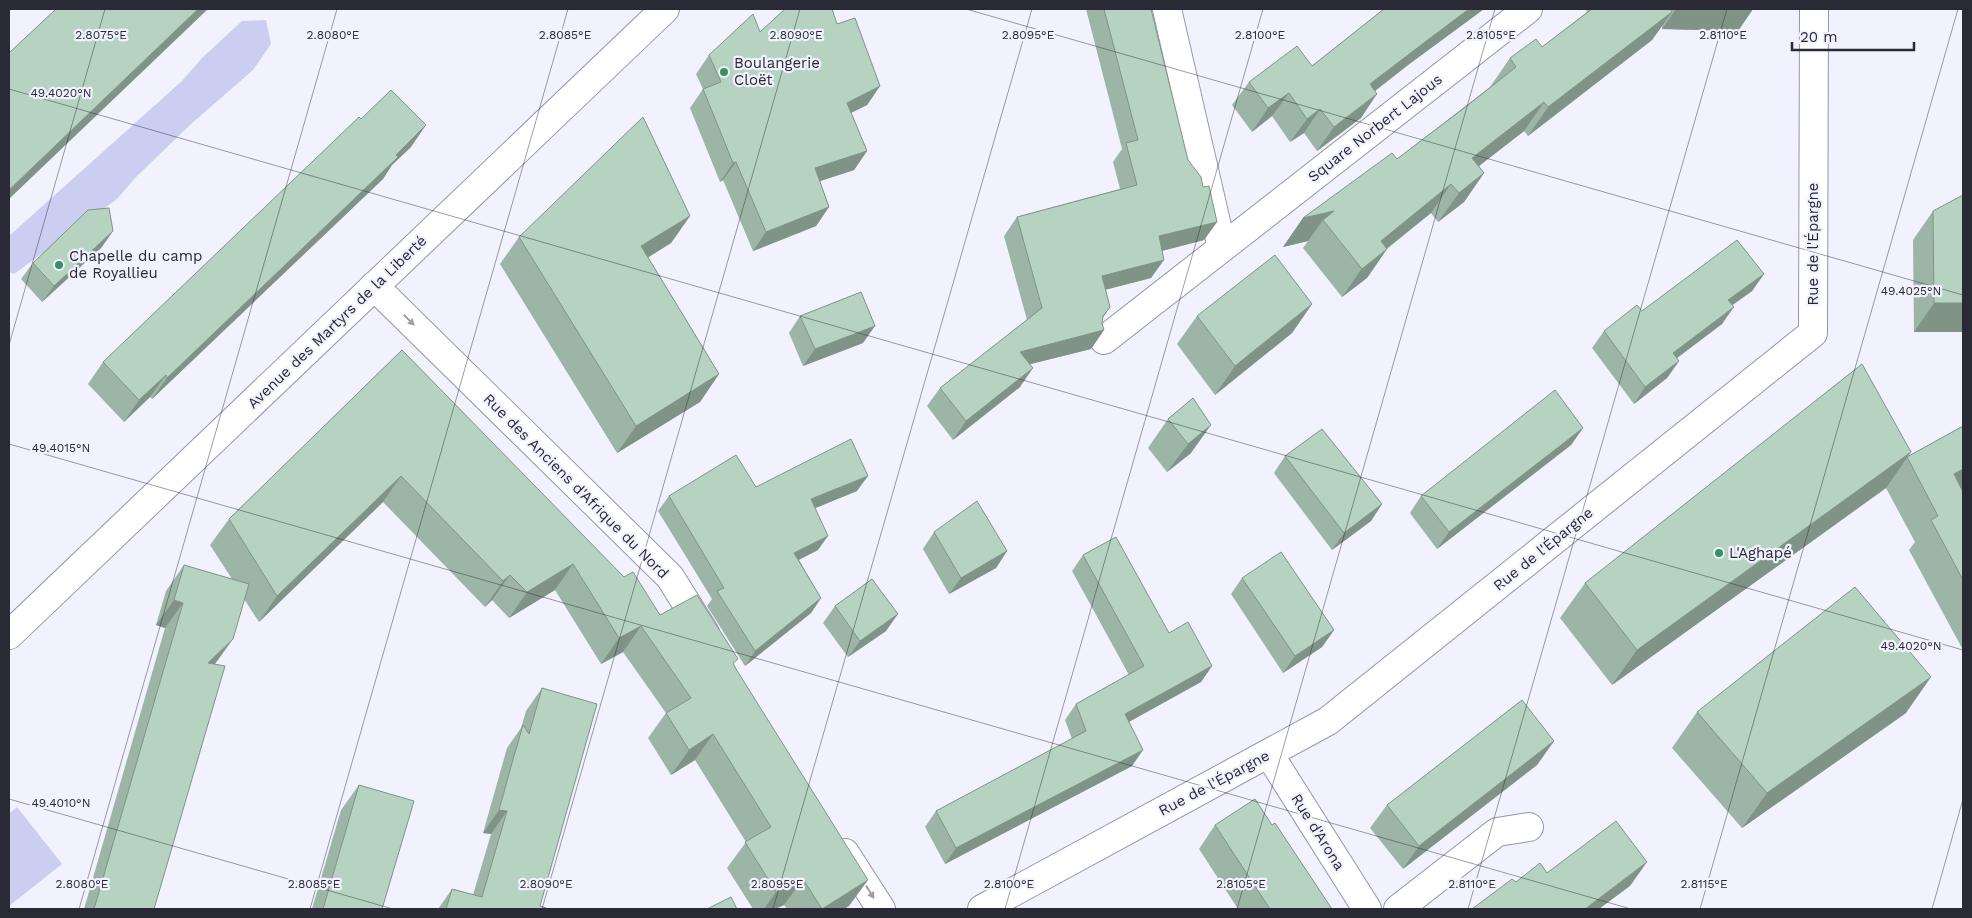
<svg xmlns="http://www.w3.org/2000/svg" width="1972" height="918" font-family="'Work Sans',sans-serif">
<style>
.green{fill:#cbcdf1}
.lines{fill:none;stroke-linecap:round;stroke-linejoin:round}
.minor-casing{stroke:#9395b0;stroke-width:30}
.tertiary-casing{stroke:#9395b0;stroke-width:30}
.minor{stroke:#fff;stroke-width:28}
.tertiary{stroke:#fff;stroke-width:28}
.wall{fill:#9db5a6}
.shaded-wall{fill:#7f9487}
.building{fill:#b6d3c1;stroke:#7f9487}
.oneway{fill:#9f9fa4}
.ticks{fill:none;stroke:#292a35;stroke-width:1;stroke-opacity:0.45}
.poi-dot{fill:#3a8f63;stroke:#f1f2fe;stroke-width:2}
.labels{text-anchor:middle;stroke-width:4.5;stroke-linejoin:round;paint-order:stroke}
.poi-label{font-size:15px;fill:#292a35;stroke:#f1f2fe;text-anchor:start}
.street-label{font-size:15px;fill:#292a35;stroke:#f1f2fe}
.ticks-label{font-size:12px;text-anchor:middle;fill:#292a35;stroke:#f1f2fe;stroke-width:4.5;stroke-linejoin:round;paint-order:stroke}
</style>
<rect width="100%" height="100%" fill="#f1f2fe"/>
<g class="green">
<path d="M266 20 271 44 253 70 191 124 136 177 117 199 14 274 9 272V236L182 81 202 58 242 21Z"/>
<path d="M17 807 62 864 9 906V814Z"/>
</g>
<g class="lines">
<g class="minor-casing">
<g id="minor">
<path d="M1167 9 1222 248 1528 9"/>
<path d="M374 286 670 577 705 633"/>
<path d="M1104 340 1222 248"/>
<path d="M1269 754 1367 909"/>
<path d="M845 853 881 909"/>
<path d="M982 909 1328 721 1813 333 1814 9"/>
<path d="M1398 909 1497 832 1529 827"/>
</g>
</g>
<g class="tertiary-casing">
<path id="tertiary" d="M9 635 665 9"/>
</g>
<use href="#minor" class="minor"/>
<use href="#tertiary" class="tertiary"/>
</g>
<g class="wall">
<path d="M1086 9H1151L1188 160 1203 187 1217 222 1204 240 1162 251 1151 278 1105 290 1110 307 1102 318V323L1104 330 1091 349 1030 364 1020 387 953 440 927 406 940 388 1027 320 1004 236 1017 217 1120 189 1113 162 1122 149Z"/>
<path d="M1384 9H1484L1408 65 1375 91 1361 118 1317 151 1304 133 1290 142 1272 116 1252 132 1232 105 1249 82 1312 66Z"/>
<path d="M1588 9H1753L1738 31 1662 29V26L1652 40 1528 136 1524 131 1479 166 1484 173 1464 202 1438 222 1431 213 1387 249 1367 278 1342 297 1303 248 1308 241 1283 247 1303 218 1397 159 1490 87 1510 58 1542 47 1587 12 1586 11Z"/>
<path d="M837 24 880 86 867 105 851 113 867 151 854 170 820 181 829 207 816 226 753 251 723 180 720 182 690 108 703 89 696 74 709 55 760 32Z"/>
<path d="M361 119 411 147 392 165 383 179 152 399 150 397 124 422 88 384 103 362Z"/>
<path d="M1933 211 1963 332H1914L1913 240Z"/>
<path d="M690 216 671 243 648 257 719 374 700 402 617 453 500 264 519 237Z"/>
<path d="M113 231 101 248 42 302 21 279 33 263Z"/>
<path d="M1764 274 1752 291 1732 305 1722 324 1677 358 1679 361 1667 378 1634 404 1592 348 1604 331 1642 311Z"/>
<path d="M1312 304 1292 333 1215 395 1177 344 1197 316Z"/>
<path d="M800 316 863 343 803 366 789 333Z"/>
<path d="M402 350 660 615 734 665 849 906 844 909H787L784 905 775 909H753L727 868 746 842 695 760 671 775 648 738 666 713 623 652 601 664 555 590 509 618 492 600 485 607 383 502 259 622 244 599 215 664 154 909H84L165 628 156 625 166 591 184 565 232 579 210 545 229 519Z"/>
<path d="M1193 398 1191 453 1167 472 1148 448 1168 419Z"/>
<path d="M1963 426V488L1961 489 1963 492V650L1909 550 1915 542 1886 488 1612 685 1560 618 1585 583 1911 452 1907 457Z"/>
<path d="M1583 428 1571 445 1437 549 1410 513 1421 496Z"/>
<path d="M1285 456 1382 504 1371 521 1332 550 1274 473Z"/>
<path d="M756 487 857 491 815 508 818 550 799 560 821 598 811 613 745 666 707 606 712 599 658 511 669 496Z"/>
<path d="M934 532 1007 551 996 568 949 594 923 549Z"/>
<path d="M1083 555 1169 633 1212 666 1201 682 1129 722 1132 766 945 864 925 827 936 811 1072 739 1065 720 1076 704 1129 675 1072 571Z"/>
<path d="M1242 578 1334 630 1322 647 1283 673 1231 594Z"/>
<path d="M835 606 886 631 848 657 823 623Z"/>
<path d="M542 688 540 906 549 909H438L452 889 473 895 491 834 483 833 507 748 521 728 526 711Z"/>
<path d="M1697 712 1906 713 1742 828 1672 748Z"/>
<path d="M1554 741 1537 765 1403 869 1370 828 1387 805Z"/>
<path d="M359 785 382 909H312L341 810Z"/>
<path d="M1215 825H1272L1332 909H1238L1199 849Z"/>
</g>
<g class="shaded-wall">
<path d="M198 9H208L9 199V190Z"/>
<path d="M1469 9H1484L1408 65 1353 108 1370 84 1425 42Z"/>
<path d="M1676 9H1753L1738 31 1662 29Z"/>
<path d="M1672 12 1652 40 1528 136 1548 107Z"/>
<path d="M880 86 867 105 834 121 847 103Z"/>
<path d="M1289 93 1272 116 1252 132 1268 108Z"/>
<path d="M1377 94 1361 118 1317 151 1334 127Z"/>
<path d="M1544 102 1524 131 1452 187 1472 158Z"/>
<path d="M1320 109 1304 133 1290 142 1307 119Z"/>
<path d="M426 125 411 147 392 165 383 179 152 399 167 378Z"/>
<path d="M867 151 854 170 802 187 815 168Z"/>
<path d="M736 162 723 180 720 182 733 163Z"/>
<path d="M1484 173 1464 202 1438 222 1459 193Z"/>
<path d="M1451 184 1431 213 1372 260 1387 249 1367 278 1342 297 1381 241Z"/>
<path d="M829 207 816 226 753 251 766 232Z"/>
<path d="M1334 211 1323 220 1308 241 1283 247 1303 218Z"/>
<path d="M690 216 671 243 622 274 641 246Z"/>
<path d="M1217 222 1204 240 1146 255 1159 236Z"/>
<path d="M113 231 101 248 42 302 54 286Z"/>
<path d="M1164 260 1151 278 1088 294 1102 276Z"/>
<path d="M1764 274 1752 291 1716 317 1728 300Z"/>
<path d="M1934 303H1963V332H1914Z"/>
<path d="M1312 304 1292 333 1215 395 1235 366Z"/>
<path d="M1110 307 1097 326 1104 330 1091 349 1007 370 1020 352 1103 316Z"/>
<path d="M1734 307 1722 324 1661 370 1673 353Z"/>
<path d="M875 326 863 343 803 366 815 349Z"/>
<path d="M1679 361 1667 378 1634 404 1645 387Z"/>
<path d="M1033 368 1020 387 953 440 966 421Z"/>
<path d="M719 374 700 402 617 453 636 426Z"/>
<path d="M166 375 150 397 124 422 139 400Z"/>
<path d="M1211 425 1191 453 1167 472 1188 444Z"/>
<path d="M1583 428 1571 445 1437 549 1449 532Z"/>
<path d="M1911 452 1886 488 1612 685 1637 650Z"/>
<path d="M1963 469V488L1933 504 1954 474Z"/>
<path d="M401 476 383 502 259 622 277 596Z"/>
<path d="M868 476 857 491 801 514 811 499Z"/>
<path d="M1382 504 1371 521 1332 550 1344 533Z"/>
<path d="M828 536 818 550 784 567 794 553Z"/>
<path d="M1007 551 996 568 949 594 961 578Z"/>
<path d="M573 564 555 590 509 618 527 592Z"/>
<path d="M510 575 492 600 485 607 503 581Z"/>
<path d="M821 598 811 613 745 666 755 651Z"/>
<path d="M174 600 183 603 165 628 156 625Z"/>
<path d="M898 614 886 631 848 657 860 641Z"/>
<path d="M641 626 623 652 601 664 619 638Z"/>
<path d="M1334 630 1322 647 1283 673 1295 656Z"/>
<path d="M233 639 215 664 208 663Z"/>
<path d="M1212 666 1201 682 1114 730 1125 714Z"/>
<path d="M1931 677 1906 713 1742 828 1767 793Z"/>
<path d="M713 734 695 760 671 775 689 750Z"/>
<path d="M1554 741 1537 765 1403 869 1419 846Z"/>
<path d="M1143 750 1132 766 945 864 956 848Z"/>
<path d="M499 810 507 811 491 834 483 833Z"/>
<path d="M1647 862 1630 886 1599 909H1585Z"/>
<path d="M803 879 784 905 775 909H764L776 892Z"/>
<path d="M868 880 849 906 844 909H822Z"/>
</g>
<g class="building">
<path d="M56 9H198L9 190V53Z"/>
<path d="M785 9H832L837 24 855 18 880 86 847 103 867 151 815 168 829 207 766 232 736 162 733 163 703 89 721 82 709 55 753 14 760 32Z"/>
<path d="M1104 9H1151L1188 160 1201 177 1203 187 1209 186 1217 222 1159 236 1164 260 1102 276 1110 307 1103 316 1102 323 1104 330 1020 352 1033 368 966 421 940 388 1042 308 1017 217 1137 185 1126 143 1138 140Z"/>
<path d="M1384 9H1469L1425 42 1370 84 1377 94 1334 127 1320 109 1307 119 1289 93 1268 108 1249 82 1297 46 1312 66Z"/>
<path d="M1592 9H1670L1672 12 1548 107 1544 102 1472 158 1484 173 1459 193 1451 184 1381 241 1387 249 1362 269 1323 220 1334 211 1303 218 1392 153 1397 159 1468 105 1516 67 1510 58 1536 39 1542 47Z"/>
<path d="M391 90 426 125 396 155 398 157 167 378 166 375 139 400 103 362 359 117 361 119Z"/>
<path d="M643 117 690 216 641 246 719 374 636 426 519 237Z"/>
<path d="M1963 195V303H1934L1933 211Z"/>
<path d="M109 208 113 231 54 286 33 263 88 210Z"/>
<path d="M1737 240 1764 274 1728 300 1734 307 1673 353 1679 361 1645 387 1604 331 1637 305 1642 311Z"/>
<path d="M1275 255 1312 304 1235 366 1197 316Z"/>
<path d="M861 292 875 326 815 349 800 316Z"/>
<path d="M402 350 624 577 633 572 660 615 697 595 738 659 733 663 736 669 868 880 822 909 803 879 776 892 745 842 771 827 713 734 689 750 666 713 691 698 641 626 619 638 573 564 527 592 510 575 503 581 401 476 277 596 229 519Z"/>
<path d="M1862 364 1911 452 1637 650 1585 583Z"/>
<path d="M1555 390 1583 428 1449 532 1421 496Z"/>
<path d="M1193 398 1211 425 1188 444 1168 419Z"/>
<path d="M1963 426V469L1954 474 1963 492V580L1931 520 1938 516 1907 457Z"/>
<path d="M1322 429 1382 504 1344 533 1285 456Z"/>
<path d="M851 439 868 476 811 499 828 536 794 553 821 598 755 651 717 591 724 588 669 496 736 455 756 487Z"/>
<path d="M977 501 1007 551 961 578 934 532Z"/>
<path d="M1116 537 1169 633 1188 622 1212 666 1125 714 1143 750 956 848 936 811 1086 731 1076 704 1144 666 1083 555Z"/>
<path d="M1281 552 1334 630 1295 656 1242 578Z"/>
<path d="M184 565 249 584 233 639 208 663 225 666 154 909H94L183 603 174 600Z"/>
<path d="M872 579 898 614 860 641 835 606Z"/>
<path d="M1855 587 1931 677 1767 793 1697 712Z"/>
<path d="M542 688 597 704 540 906 549 909H446L452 889 482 897 507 811 499 810 512 763 523 725 529 734Z"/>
<path d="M1522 700 1554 741 1419 846 1387 805Z"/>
<path d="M359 785 414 801 382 909H323Z"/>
<path d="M1255 799 1272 825 1275 823 1332 909H1270L1215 825Z"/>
<path d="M1616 821 1647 862 1585 909H1472L1512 879 1516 882 1540 863 1547 873Z"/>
<path d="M731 897 737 909H707Z"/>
</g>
<defs><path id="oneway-solid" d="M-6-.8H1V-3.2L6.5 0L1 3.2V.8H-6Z" transform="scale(1.25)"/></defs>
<g class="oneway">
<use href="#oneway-solid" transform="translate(409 320) rotate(45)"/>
<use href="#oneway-solid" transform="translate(870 892) rotate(58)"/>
</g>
<path class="ticks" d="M966 9 1963 295M9 89 1963 650M9 345 105 9M9 444 1631 909M9 799 393 909M79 909 337 9M310 909 568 9M542 909 800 9M773 909 1032 9M1005 909 1263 9M1237 909 1495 9M1468 909 1727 9M1700 909 1958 9M1932 909 1963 799"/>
<g class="poi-dot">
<circle cx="724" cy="72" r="5"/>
<circle cx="59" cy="265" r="5"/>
<circle cx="1719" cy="553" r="5"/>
</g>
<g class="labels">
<g class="poi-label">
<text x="734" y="68">Boulangerie<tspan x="734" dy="17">Cloët</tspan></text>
<text x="69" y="261">Chapelle du camp<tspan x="69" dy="17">de Royallieu</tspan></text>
<text x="1729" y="558">L'Aghapé</text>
</g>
<g class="street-label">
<text transform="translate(1375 128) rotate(-38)" y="5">Square Norbert Lajous</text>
<text transform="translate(1813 244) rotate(-90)" y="5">Rue de l'Épargne</text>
<text transform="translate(337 322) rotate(-44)" y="5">Avenue des Martyrs de la Liberté</text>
<text transform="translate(576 486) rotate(45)" y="5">Rue des Anciens d'Afrique du Nord</text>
<text transform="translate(1543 549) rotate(-39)" y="5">Rue de l'Épargne</text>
<text transform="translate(1214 783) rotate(-28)" y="5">Rue de l'Épargne</text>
<text transform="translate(1318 832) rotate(58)" y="5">Rue d'Arona</text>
</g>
</g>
<g class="ticks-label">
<text x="101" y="39">2.8075°E</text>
<text x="333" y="39">2.8080°E</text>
<text x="565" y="39">2.8085°E</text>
<text x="796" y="39">2.8090°E</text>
<text x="1028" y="39">2.8095°E</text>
<text x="1260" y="39">2.8100°E</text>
<text x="1491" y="39">2.8105°E</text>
<text x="1723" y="39">2.8110°E</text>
<text x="61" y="97">49.4020°N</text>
<text x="1911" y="295">49.4025°N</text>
<text x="61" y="452">49.4015°N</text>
<text x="1911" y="650">49.4020°N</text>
<text x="61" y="807">49.4010°N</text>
<text x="82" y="888">2.8080°E</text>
<text x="314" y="888">2.8085°E</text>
<text x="546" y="888">2.8090°E</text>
<text x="777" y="888">2.8095°E</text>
<text x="1009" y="888">2.8100°E</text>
<text x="1241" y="888">2.8105°E</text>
<text x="1472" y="888">2.8110°E</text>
<text x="1704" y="888">2.8115°E</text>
</g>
<rect width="1972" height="918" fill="none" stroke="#292a35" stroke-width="20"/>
<path d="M1792 42v8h122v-8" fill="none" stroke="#292a35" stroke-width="2.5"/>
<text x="1800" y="42" font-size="15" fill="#292a35" stroke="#f1f2fe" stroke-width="4" paint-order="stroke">20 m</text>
</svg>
